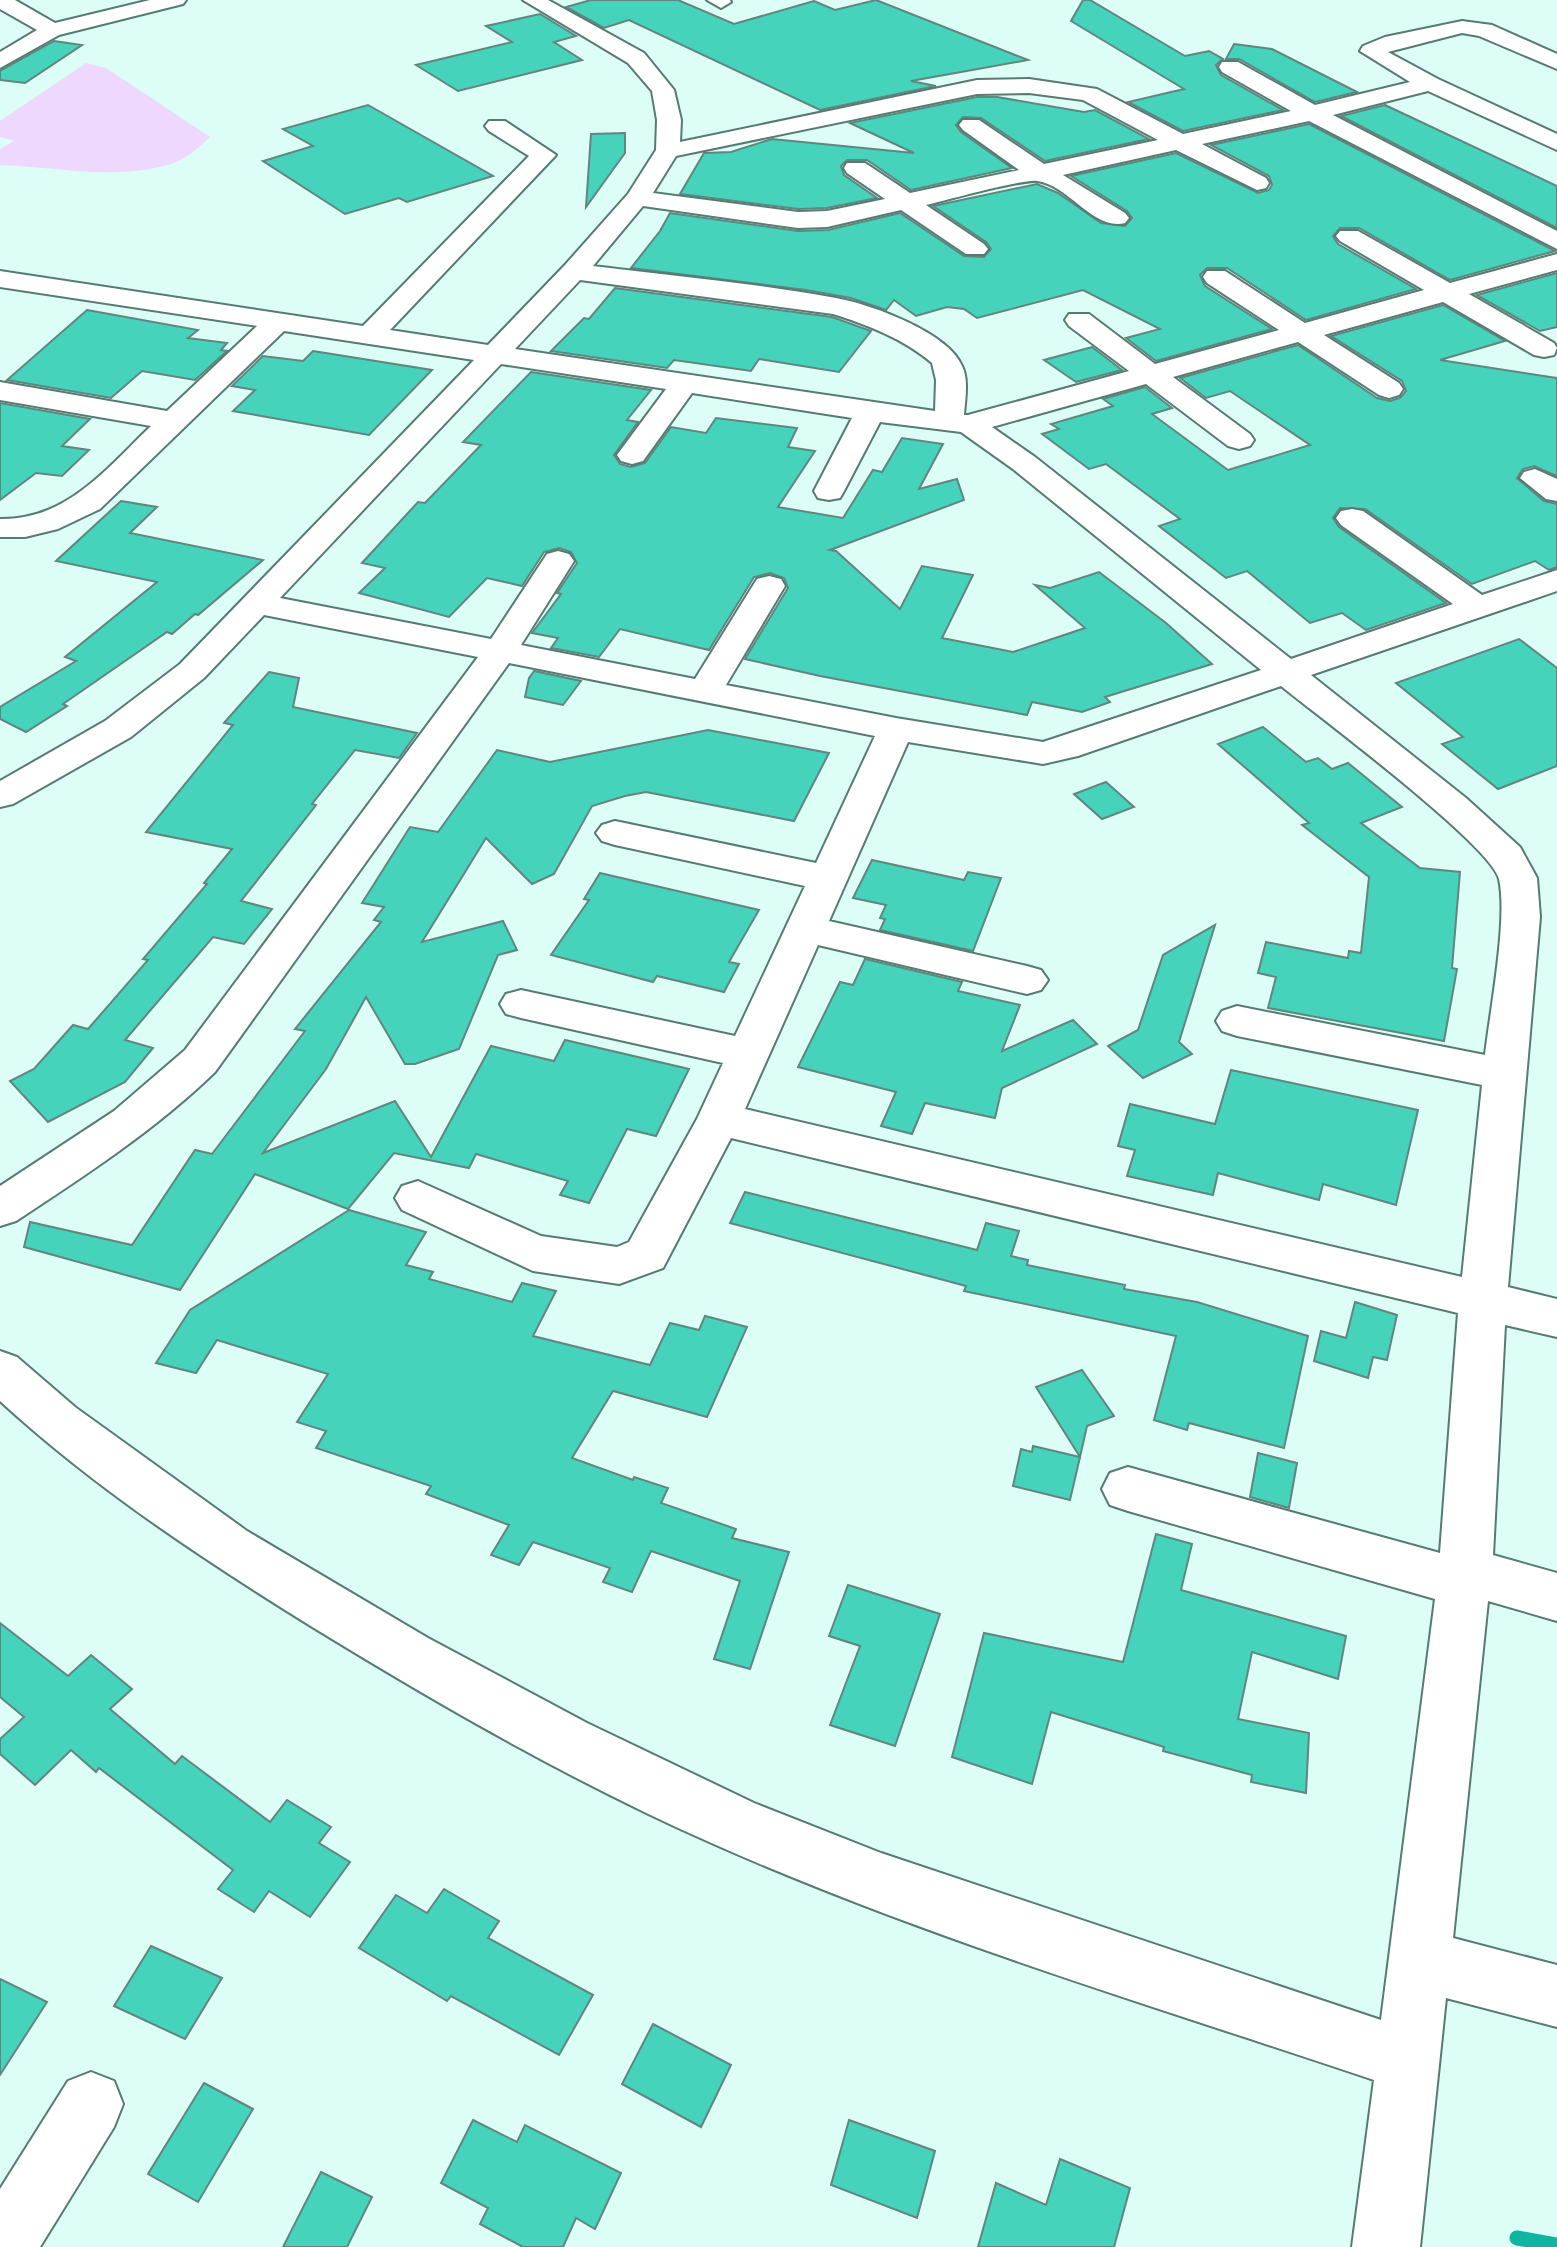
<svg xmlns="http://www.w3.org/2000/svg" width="1557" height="2247" font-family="Commissioner,sans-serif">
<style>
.green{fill:#eed8fe}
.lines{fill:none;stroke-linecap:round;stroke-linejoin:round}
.stream{stroke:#10b59f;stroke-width:15}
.building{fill:#46d3bc;stroke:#60867e;stroke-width:2}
.minor-casing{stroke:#557b73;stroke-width:4}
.minor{fill:#fff;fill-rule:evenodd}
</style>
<rect width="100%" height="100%" fill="#ddfef6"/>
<path class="green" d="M86 63 106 68 210 137C198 148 184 161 168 165 114 180 55 167 0 165V149L14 141 0 137V121Z"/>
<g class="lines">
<path class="stream" d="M1517 2238 1557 2245"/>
</g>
<g class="building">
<path d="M591 0H678L734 24 814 1 835 10 876 0 1028 60 911 81 936 86 820 110 629 20 604 28 566 7Z"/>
<path d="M1083 0H1090L1185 56 1209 51 1223 59 1216 65 1221 75 1283 110 1183 131 1128 102 1184 89 1071 21Z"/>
<path d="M540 14 576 36 554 42 582 60 458 91 416 65 512 42 486 26Z"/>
<path d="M54 41 82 45 25 83 0 80V71Z"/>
<path d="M1234 44 1272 49 1357 92 1315 102 1239 59H1226Z"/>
<path d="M977 97H997L1084 112 1095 110 1149 139 1045 161 981 118 963 117 956 125 961 132 1012 168 911 190 867 160H847L841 166 844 175 877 198 827 208 798 209 680 194 704 153 731 152 772 139 914 153 850 123Z"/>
<path d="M368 105 493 176 407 202 399 198 345 214 263 161 313 146 283 129Z"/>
<path d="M1385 105 1557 186V228L1341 116Z"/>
<path d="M1309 124 1555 251 1450 280 1359 228H1340L1333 236 1338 244 1416 289 1306 320 1227 268H1207L1200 275 1205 286 1272 329 1156 361 1126 338 1160 329 1083 290 977 318 964 309 947 307 916 316 894 300 886 310 851 298 806 290 631 268 660 231 670 213 798 231 828 230 900 213 964 256 984 257 991 249 986 242 933 206 1037 184 1058 193 1101 223 1125 226 1132 218 1127 211 1071 176 1176 153 1258 193 1269 190 1272 185 1269 176 1211 145Z"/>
<path d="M625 133V153L586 207 591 134Z"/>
<path d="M1557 273V327L1540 331 1477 295Z"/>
<path d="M615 288 832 317 871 331 839 372 759 359 751 371 674 360 667 368 551 351 584 318 589 319Z"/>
<path d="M1443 305 1505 341 1440 360 1557 378V476L1534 466 1523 469 1517 478 1544 501 1557 504V567L1549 570 1535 561 1472 584 1365 509 1340 508 1333 518 1339 527 1446 603 1366 630 1342 613 1310 623 1247 571 1226 578 1159 526 1180 519 1106 464 1089 469 1042 434 1059 429 1051 424 1113 406 1103 399 1145 387 1172 408 1152 414 1228 470 1310 445 1230 391 1206 398 1180 378 1298 345 1377 398 1390 401 1400 398 1406 391 1402 381 1331 336Z"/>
<path d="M87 310 198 330 188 338 227 343 221 350 227 351 195 380 142 371 111 398 7 380Z"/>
<path d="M1092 347 1122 370 1076 382 1044 360Z"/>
<path d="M313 351 432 370 369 435 233 411 255 390 232 386 263 356 303 361Z"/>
<path d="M531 372 651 390 627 420 638 422 614 455 620 464 631 467 645 463 671 427 706 433 716 418 797 428 788 447 815 451 778 507 843 518 873 470 882 472 902 438 943 444 919 489 957 479 964 500 830 550 836 551 900 609 922 566 973 575 942 638 1013 652 1085 628 1035 585 1050 588 1099 572 1166 623 1212 664 1105 697 1110 702 1082 712 1032 702 1027 715 820 676 745 659 788 588 784 578 770 573 754 577 709 650 620 629 599 657 551 648 558 638 532 633 561 594 557 593 577 563 571 552 559 548 544 552 522 586 487 578 449 617 359 593 385 568 362 563 418 502 425 503 481 445 463 442Z"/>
<path d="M0 403 90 419 62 446 89 450 62 476 36 473 0 500Z"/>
<path d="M121 501 157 507 130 533 263 560 198 615 195 614 172 634 167 632 63 704 67 706 26 732 0 719V707L76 661 65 657 157 582 56 561Z"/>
<path d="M1519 639 1557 668V766L1498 789 1442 744 1463 737 1396 683Z"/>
<path d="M534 671 581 681 563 705 525 697 529 678Z"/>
<path d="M269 672 299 678 293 707 417 733 399 758 355 750 312 804 316 805 241 901 272 909 244 944 213 937 125 1040 153 1048 125 1082 48 1122 10 1081 34 1069 73 1025 88 1029 148 960 143 959 207 884 204 883 232 849 146 832 233 725 224 723Z"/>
<path d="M1263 727 1306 762 1318 758 1332 769 1348 763 1402 807 1361 823 1420 868 1460 872 1452 968 1457 969 1444 1041 1268 1008 1276 977 1258 973 1266 942 1348 958 1349 951 1361 953 1369 877 1302 825 1309 823 1218 744Z"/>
<path d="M708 730 829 753 794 821 646 792 625 796 592 806 554 874 532 884 486 838 422 942 503 921 517 950 498 955 459 1049 415 1064H405L366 997 326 1069 263 1153 395 1101 431 1157 491 1046 554 1061 565 1040 689 1069 656 1136 627 1129 589 1203 560 1195 568 1181 476 1154 469 1168 394 1153 348 1209 255 1174 180 1290 24 1247 30 1222 132 1245 195 1150 212 1154 305 1031 295 1029 381 922 374 920 384 907 362 903 410 827 438 832 497 750 550 762Z"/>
<path d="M1106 782 1134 807 1102 819 1074 794Z"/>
<path d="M872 860 964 880 968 872 1001 878 973 951 880 930 885 919 880 918 886 905 853 898Z"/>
<path d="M600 873 759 910 729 962 739 964 724 992 657 976 653 982 551 955 589 900 584 899Z"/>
<path d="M1215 925 1179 1042 1192 1054 1143 1078 1108 1046 1138 1030 1163 955Z"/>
<path d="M865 959 962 982 958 991 1020 1005 1002 1051 1073 1020 1097 1044 1002 1088 995 1118 925 1103 912 1134 881 1126 896 1092 798 1067 840 982 853 985Z"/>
<path d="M1231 1070 1418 1110 1396 1205 1323 1184 1319 1200 1218 1173 1213 1195 1127 1176 1135 1150 1118 1146 1130 1104 1215 1124Z"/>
<path d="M745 1192 977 1250 986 1223 1019 1231 1011 1256 1028 1260 1027 1265 1125 1285 1124 1289 1197 1302 1308 1336 1284 1448 1189 1423 1187 1430 1154 1420 1176 1336 964 1291 966 1286 730 1223Z"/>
<path d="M349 1210 426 1232 406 1265 433 1272 429 1279 512 1302 522 1283 556 1291 533 1336 650 1365 670 1323 699 1330 705 1316 747 1327 707 1417 613 1391 572 1458 633 1480 634 1477 668 1488 661 1503 736 1529 732 1538 789 1552 750 1669 714 1659 740 1581 651 1551 632 1592 603 1582 610 1568 533 1542 519 1565 491 1555 509 1525 426 1494 431 1486 316 1448 326 1431 297 1422 328 1374 217 1340 196 1373 156 1363 190 1310Z"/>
<path d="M1355 1302 1397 1315 1387 1360 1373 1357 1368 1378 1314 1361 1321 1331 1346 1338Z"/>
<path d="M1082 1370 1114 1416 1087 1426 1080 1457 1036 1387Z"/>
<path d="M1033 1446 1080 1457 1070 1500 1013 1486 1021 1449 1032 1452Z"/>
<path d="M1258 1453 1297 1463 1289 1508 1250 1497Z"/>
<path d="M1156 1534 1192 1544 1181 1590 1346 1636 1338 1679 1252 1652 1238 1719 1309 1733 1306 1793 1251 1782 1252 1775 1163 1751 1164 1747 1051 1712 1032 1784 952 1757 984 1633 1123 1662Z"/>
<path d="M848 1585 940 1614 895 1746 830 1725 860 1646 829 1636Z"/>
<path d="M0 1623 68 1676 91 1655 132 1689 110 1709 175 1764 182 1756 270 1822 287 1800 331 1827 319 1843 350 1862 310 1917 269 1891 254 1912 218 1889 233 1870 99 1768 96 1772 71 1750 35 1785 0 1754V1739L24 1717 0 1697Z"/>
<path d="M444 1889 499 1921 488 1938 593 1995 559 2055 451 1996 447 2001 359 1948 396 1895 427 1913Z"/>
<path d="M151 1946 222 1978 185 2039 114 2006Z"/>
<path d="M0 1979 47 2002 0 2075Z"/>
<path d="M653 2024 731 2065 701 2127 622 2084Z"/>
<path d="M204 2083 253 2109 198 2202 148 2174Z"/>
<path d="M473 2120 517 2142 525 2125 621 2173 595 2229 576 2218 563 2247H523L480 2224 488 2208 441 2183Z"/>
<path d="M849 2120 935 2151 917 2218 831 2185Z"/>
<path d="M1060 2159 1130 2188 1114 2247H978L996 2183 1046 2205Z"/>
<path d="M321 2172 372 2197 347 2247H283Z"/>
</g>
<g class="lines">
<g class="minor-casing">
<g id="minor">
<path d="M0 0H15L55 23 150 0H186L183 4 59 35 0 68V52L37 30 0 9Z"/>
<path d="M523 0H548L644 53 674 90 681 120 680 142 977 80 1029 79 1097 89 1183 134 1291 111 1222 72 1219 67 1222 62H1238L1315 105 1410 82 1360 51 1363 46 1385 37 1462 21 1492 25 1557 54V69L1479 36 1462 33 1388 52 1438 79 1557 134V150L1428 91 1333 115 1557 231V249L1309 121 1202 144 1266 178 1269 183 1266 188 1257 190 1176 150 1063 175 1125 213 1129 218 1125 223C1093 231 1069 185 1037 181 1022 179 947 200 926 205L984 244 988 249 984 254H966L901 210 827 227 798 228 643 206 593 266C673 276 756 283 836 298 870 304 948 332 962 366 969 380 965 400 964 415H968L1129 371 1069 326 1065 320 1069 314H1089L1155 364 1279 330 1207 283 1203 277 1207 271H1225L1305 323 1424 290 1340 241 1336 236 1340 231H1358L1450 283 1557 254V270L1469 294 1554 343 1557 348 1554 355 1544 357 1534 355 1443 302 1324 335 1399 383 1403 389 1399 395 1389 398 1379 395 1298 342 1173 377 1250 434 1254 440 1250 446 1239 449 1228 446 1146 384 992 427 1035 457 1291 659 1453 604 1341 525 1336 518 1341 511 1352 509 1363 511 1482 595 1557 570V591L1311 675 1466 798 1520 847 1537 878 1540 917 1508 1287 1557 1299V1337L1505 1325 1493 1555 1557 1573V1621L1488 1601 1453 1938 1557 1965V2027L1446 1998 1420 2247H1352L1374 2080C1154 2006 929 1939 716 1845 577 1784 443 1707 314 1628 204 1560 95 1488 0 1401V1351L17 1357 75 1407 247 1531 428 1638 587 1723 754 1803 881 1853 1381 2020 1435 1599 1128 1511 1110 1505 1102 1489 1110 1473 1128 1467 1440 1553 1458 1313 731 1138 663 1268 619 1284 533 1271 402 1210 395 1198 402 1186 418 1181 541 1236 617 1247 629 1242 697 1119 723 1063 521 1018 506 1014 500 1004 506 994 521 990 735 1036 805 886 615 845 602 841 596 833 602 825 615 821 816 863 875 736 509 663 215 1072C155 1130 86 1175 16 1221L0 1226V1186L114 1111 185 1050 478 657 264 615 204 678 131 737 13 804 0 807V781L105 721 180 664 474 360 284 331 100 509 58 529 25 537H0V519C67 520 106 469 151 426L0 400V382L167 411 257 326 0 287V271L363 326 529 156 489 131 485 126 489 121H505L556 155 390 330 488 345 565 265 628 194 656 150 657 120 652 91 628 63ZM1029 93 1083 100 1158 140 1044 164 979 120H963L959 125 963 130 1019 170 910 193 865 163H847L844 168 847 173 885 199 827 211 798 212 653 193 676 156 977 94ZM580 280 833 314C868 325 904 339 932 363L936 380 935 411 515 349ZM501 364 666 389 617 455 621 461 632 464 643 461 692 393 852 418 814 491 818 498 829 500 840 498 844 491 880 422 961 432 1013 469 1261 670 1043 742 896 718 726 685 785 586 781 579 769 576 757 579 695 679 521 645 574 561 569 554 558 551 547 554 491 639 280 598ZM1281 686C1317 715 1491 845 1499 879 1508 919 1490 1011 1485 1055L1237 1006 1222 1011 1216 1021 1222 1031 1237 1036 1482 1085 1462 1277 745 1109 818 945 1027 994 1041 990 1048 980 1041 970 1027 966 829 921 908 742 1043 764 1078 756Z"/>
<path d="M707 0H730L731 2 721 8Z"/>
<path d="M1535 469 1557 479V501L1546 499 1520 478 1524 472Z"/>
<path d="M91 2072 114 2081 123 2104 114 2127 40 2247H0V2189L68 2081Z"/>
</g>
</g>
<use href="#minor" class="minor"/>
</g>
</svg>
